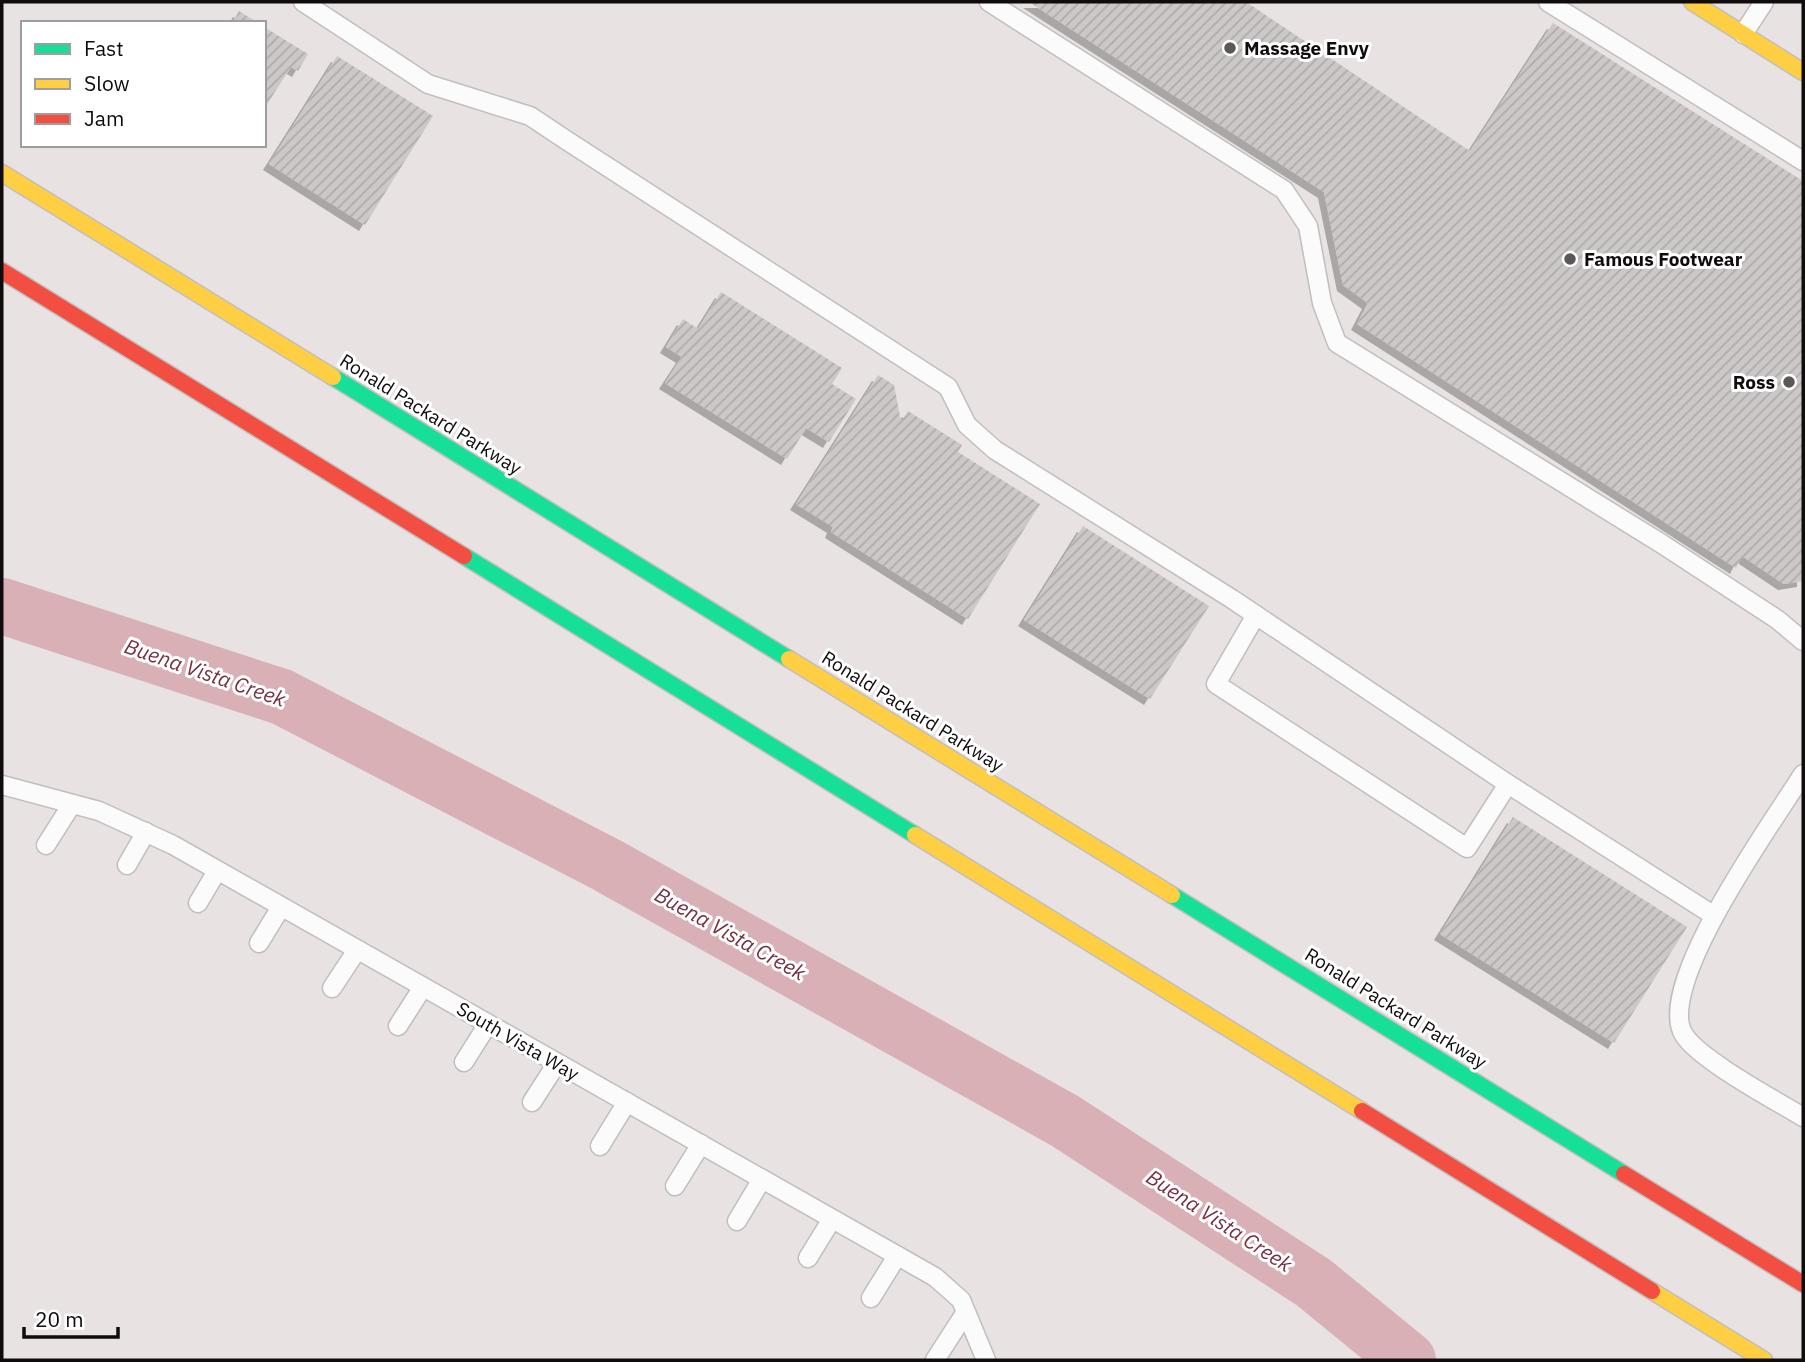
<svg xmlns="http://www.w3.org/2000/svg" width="1805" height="1362" font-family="'IBM Plex Sans',sans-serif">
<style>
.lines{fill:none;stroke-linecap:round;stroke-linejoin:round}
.river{stroke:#d9b0b6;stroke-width:56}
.building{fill:url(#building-hatch);filter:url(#shadow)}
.lane-casing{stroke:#c2bebe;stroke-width:21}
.fast-casing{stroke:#c2bebe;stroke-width:19}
.slow-casing{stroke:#c2bebe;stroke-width:19}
.jam-casing{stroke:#c2bebe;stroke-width:19}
.lane{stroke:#fcfbfb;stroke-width:18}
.fast{stroke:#16e098;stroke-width:16}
.slow{stroke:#ffcf43;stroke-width:16}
.jam{stroke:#f24e42;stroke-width:16}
.poi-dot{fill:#5c5758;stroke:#fff;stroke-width:2.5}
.labels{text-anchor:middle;stroke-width:6;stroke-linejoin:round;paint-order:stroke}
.poi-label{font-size:19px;font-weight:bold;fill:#100c0d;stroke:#fff;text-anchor:start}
.street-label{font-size:19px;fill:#100c0d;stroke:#fff}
.water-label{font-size:21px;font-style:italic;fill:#753141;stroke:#fff}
</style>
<defs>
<pattern id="building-hatch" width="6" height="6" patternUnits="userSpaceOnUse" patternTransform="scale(1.75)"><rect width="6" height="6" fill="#ccc8c8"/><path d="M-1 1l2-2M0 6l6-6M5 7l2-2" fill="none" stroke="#aeabab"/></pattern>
<filter id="shadow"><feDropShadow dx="-6" dy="6" stdDeviation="0" flood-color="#0004"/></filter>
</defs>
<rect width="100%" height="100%" fill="#e8e2e2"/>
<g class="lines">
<path class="river" d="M2 606 282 697 607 865 1065 1121 1314 1283 1408 1360"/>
</g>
<g class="building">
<path d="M1029 2H1246L1470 151 1553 23 1803 181V581L1784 584 1742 556 1736 568 1357 324 1368 303 1343 285 1324 192Z"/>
<path d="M239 11 258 23H232Z"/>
<path d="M264 27 308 54 298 71 291 67 264 109Z"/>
<path d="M337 56 433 116 365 225 269 164Z"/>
<path d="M721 292 842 368 832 384 856 399 829 442 806 428 787 459 665 383 682 357 666 347 683 319 698 329Z"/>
<path d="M878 375 894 385 901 422 908 411 962 445 958 452 1040 504 968 619 831 532 833 527 796 504Z"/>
<path d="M1083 526 1209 606 1150 699 1024 620Z"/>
<path d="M1513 817 1687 927 1614 1043 1440 934Z"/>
</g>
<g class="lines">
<g class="lane-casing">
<g id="lane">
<path d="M303 2 428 84 530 116 566 140 948 387 967 425 995 450 1232 599 1508 784 1713 915"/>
<path d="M989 2 1284 190 1308 226 1322 303 1337 343 1662 544 1778 620 1803 641"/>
<path d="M1548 2 1803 161"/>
<path d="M1743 34 1764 2"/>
<path d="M1256 615 1216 684 1467 848 1508 784"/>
<path d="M1803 774C1775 819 1653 987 1684 1035 1700 1060 1775 1100 1803 1117"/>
<path d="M2 785 99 811 173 845 935 1277 961 1300 986 1360"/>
<path d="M46 845 72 804"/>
<path d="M127 865 146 832"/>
<path d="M198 903 217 871"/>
<path d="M259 943 281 907"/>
<path d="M332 988 357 950"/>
<path d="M398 1026 423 987"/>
<path d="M464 1062 488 1024"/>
<path d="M532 1102 557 1063"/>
<path d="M600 1146 627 1102"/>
<path d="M675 1186 701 1144"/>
<path d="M737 1221 762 1179"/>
<path d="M808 1258 832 1219"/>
<path d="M871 1298 897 1256"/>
<path d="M935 1360 966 1312"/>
</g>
</g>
<g class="fast-casing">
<g id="fast">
<path d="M333 377 789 659"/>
<path d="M464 556 915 835"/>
<path d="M1172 895 1624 1174"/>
</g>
</g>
<g class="slow-casing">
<g id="slow">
<path d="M1692 2 1803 72"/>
<path d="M2 173 333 377"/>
<path d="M789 659 1172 895"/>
<path d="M915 835 1362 1111"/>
<path d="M1652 1291 1764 1360"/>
</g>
</g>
<g class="jam-casing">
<g id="jam">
<path d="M2 271 464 556"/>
<path d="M1362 1111 1652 1291"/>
<path d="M1624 1174 1803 1284"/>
</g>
</g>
<use href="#lane" class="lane"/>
<use href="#fast" class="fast"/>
<use href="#slow" class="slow"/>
<use href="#jam" class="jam"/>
</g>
<g class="poi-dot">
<circle cx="1230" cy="48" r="7"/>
<circle cx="1570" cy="259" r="7"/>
<circle cx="1789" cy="382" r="7"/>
</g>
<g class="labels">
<g class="poi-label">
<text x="1244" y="55">Massage Envy</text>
<text x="1584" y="266">Famous Footwear</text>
<text x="1775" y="389" text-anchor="end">Ross</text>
</g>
<g class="street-label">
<text transform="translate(431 414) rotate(32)" y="7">Ronald Packard Parkway</text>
<text transform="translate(913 711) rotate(32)" y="7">Ronald Packard Parkway</text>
<text transform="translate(1396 1008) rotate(32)" y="7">Ronald Packard Parkway</text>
<text transform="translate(518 1041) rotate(30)" y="7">South Vista Way</text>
</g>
<g class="water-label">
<text transform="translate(205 673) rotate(19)" y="7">Buena Vista Creek</text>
<text transform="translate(730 934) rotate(29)" y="7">Buena Vista Creek</text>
<text transform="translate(1219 1221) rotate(33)" y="7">Buena Vista Creek</text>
</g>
</g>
<rect width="1805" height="1362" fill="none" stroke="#100c0d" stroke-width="7"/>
<rect x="21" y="21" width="245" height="126" fill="#ffffff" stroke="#9f9e9e" stroke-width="2"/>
<rect x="35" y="44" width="35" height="10" fill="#16e098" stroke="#9f9e9e" stroke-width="2"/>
<text x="84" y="56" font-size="21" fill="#100c0d">Fast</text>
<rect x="35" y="79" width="35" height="10" fill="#ffcf43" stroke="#9f9e9e" stroke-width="2"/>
<text x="84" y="91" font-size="21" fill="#100c0d">Slow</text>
<rect x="35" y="114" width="35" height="10" fill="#f24e42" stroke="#9f9e9e" stroke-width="2"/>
<text x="84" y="126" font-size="21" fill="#100c0d">Jam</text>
<path d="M24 1327v10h94v-10" fill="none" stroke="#100c0d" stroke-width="3.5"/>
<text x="35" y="1327" font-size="21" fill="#100c0d" stroke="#ffffff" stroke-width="5" paint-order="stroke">20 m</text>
</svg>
